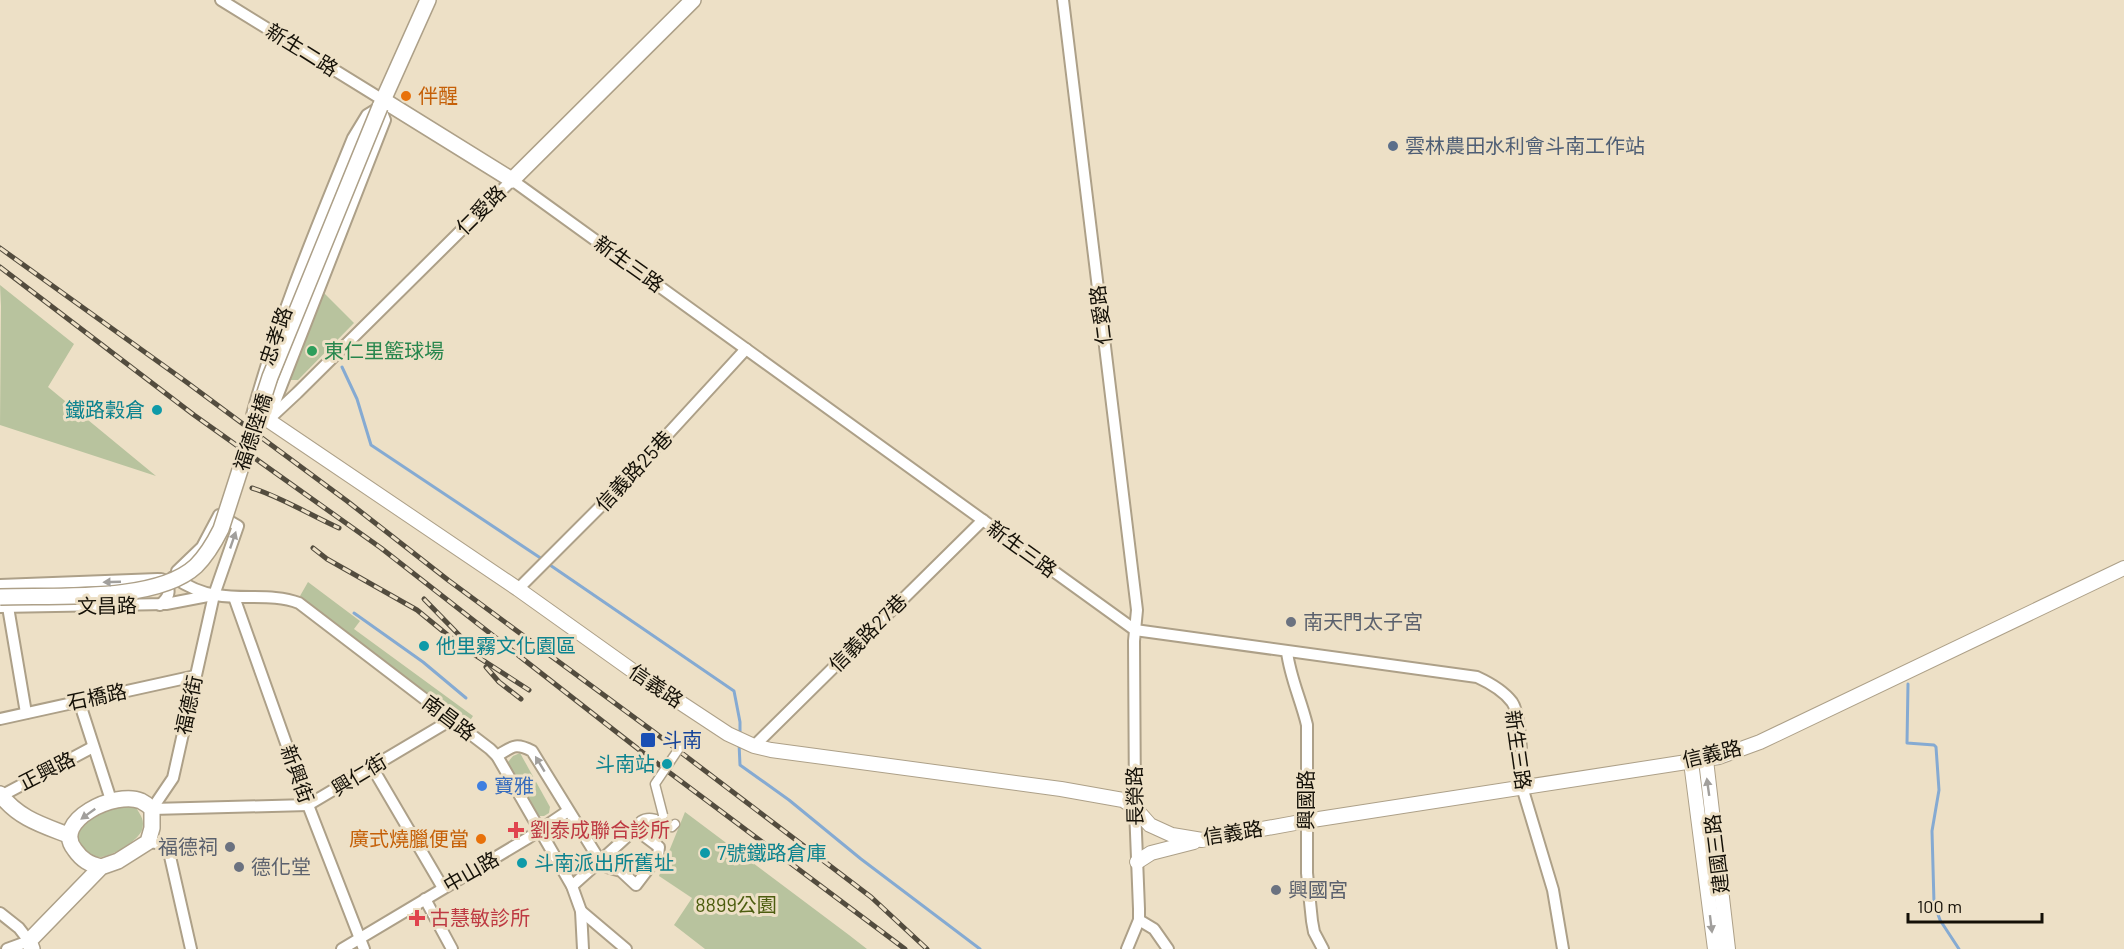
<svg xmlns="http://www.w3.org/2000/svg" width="2124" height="949" font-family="Barlow,'Noto Sans TC',sans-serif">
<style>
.green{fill:#b8c39e}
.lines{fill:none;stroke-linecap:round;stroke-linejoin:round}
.stream{stroke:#85aad2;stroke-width:3}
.pedestrian-casing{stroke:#ada088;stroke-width:11}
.minor-casing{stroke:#ada088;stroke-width:14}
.tertiary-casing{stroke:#ada088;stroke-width:16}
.secondary-casing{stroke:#ada088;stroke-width:18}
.pedestrian{stroke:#fff;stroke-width:8}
.minor{stroke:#fff;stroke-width:10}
.tertiary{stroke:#fff;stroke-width:14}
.secondary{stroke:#fff;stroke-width:15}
.rail-casing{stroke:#534c3e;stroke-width:5}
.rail{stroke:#ede0c6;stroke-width:3;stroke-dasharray:9;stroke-linecap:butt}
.pedestrian-bridge-casing{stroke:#ada088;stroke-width:11;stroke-linecap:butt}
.secondary-bridge-casing{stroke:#ada088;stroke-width:18;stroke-linecap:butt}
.pedestrian-bridge{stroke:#fff;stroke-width:8}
.secondary-bridge{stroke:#fff;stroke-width:15}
.oneway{fill:#a19f9c}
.food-dot{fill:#e8710a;stroke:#ede0c6;stroke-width:2}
.service-dot{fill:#5c6f8a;stroke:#ede0c6;stroke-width:2}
.leisure-dot{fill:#2e9e5b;stroke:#ede0c6;stroke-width:2}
.culture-dot{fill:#0f9aa8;stroke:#ede0c6;stroke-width:2}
.worship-dot{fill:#6b7280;stroke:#ede0c6;stroke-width:2}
.transit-dot{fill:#1a4fb4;stroke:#ede0c6;stroke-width:2}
.shop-dot{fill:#3f7fe0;stroke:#ede0c6;stroke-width:2}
.health-dot{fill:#e0444e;stroke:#ede0c6;stroke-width:2}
.labels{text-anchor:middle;stroke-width:6;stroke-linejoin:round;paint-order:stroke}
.street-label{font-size:20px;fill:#141007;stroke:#ede0c6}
.food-label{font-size:20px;fill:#c56008;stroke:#ede0c6;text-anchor:start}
.service-label{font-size:20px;fill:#4e5e75;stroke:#ede0c6;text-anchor:start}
.leisure-label{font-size:20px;fill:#27864d;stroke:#ede0c6;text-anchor:start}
.culture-label{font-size:20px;fill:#0d838f;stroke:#ede0c6;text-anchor:start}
.worship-label{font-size:20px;fill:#5b616d;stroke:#ede0c6;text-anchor:start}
.transit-label{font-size:20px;fill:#164399;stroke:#ede0c6;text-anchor:start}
.shop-label{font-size:20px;fill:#366cbe;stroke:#ede0c6;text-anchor:start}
.health-label{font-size:20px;fill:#be3a42;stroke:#ede0c6;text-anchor:start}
.park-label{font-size:20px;fill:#4d5d0f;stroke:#ede0c6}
</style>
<rect width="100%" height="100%" fill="#ede0c6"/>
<g class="green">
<path d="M0 285 74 344 48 387 156 476 0 425 1 306Z"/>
<path d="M321 290 354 323 298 380H287Z"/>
<path d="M308 582 360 621 354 629 473 716 467 725 300 596Z"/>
<path d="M520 753 550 807 549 813 544 816H535L508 767V762L513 756Z"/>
<path d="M124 804 136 808C141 815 145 821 142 830 137 843 101 864 88 856 84 854 80 846 76 841 82 813 99 812 124 804Z"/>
<path d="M685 812 849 935 867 949H705L674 925 692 898 659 876Z"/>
</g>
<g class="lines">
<g class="stream">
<path d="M342 367 357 399 371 445 542 559"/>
<path d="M547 563 734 691 740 722V734"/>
<path d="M354 613 423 662 466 698"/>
<path d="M1908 684 1907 743 1934 745 1936 747 1939 790 1932 831 1934 903 1940 920 1959 949"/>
<path d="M739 743 740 765 789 800 861 859 980 949"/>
</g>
<g class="pedestrian-casing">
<path id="pedestrian" d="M635 829C642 811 661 819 672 827L675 824"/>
</g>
<g class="minor-casing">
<g id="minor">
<path d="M221 0 383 100"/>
<path d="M1063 0 1137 610 1134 641 1135 808 1139 909V920L1127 949"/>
<path d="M380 107 385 120 268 420 252 415C278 319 316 229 353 138L367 115Z"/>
<path d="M268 420 297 393 512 180 1135 630 1477 677C1490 683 1503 690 1512 702 1522 716 1522 769 1522 787L1553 890 1563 949"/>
<path d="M173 577C185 585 201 593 216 595 244 600 273 593 299 603L490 749 497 756 572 886 581 911 583 949"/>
<path d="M0 585 158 579"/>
<path d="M518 589 612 495 746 349"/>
<path d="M234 597 308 805 364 949"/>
<path d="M160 605C169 597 171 592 166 581L161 579"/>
<path d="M0 607 166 604 213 595"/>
<path d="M8 607 26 713"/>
<path d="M1287 652C1290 677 1301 700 1307 725V873L1312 921 1314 932 1323 949"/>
<path d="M79 701 111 800"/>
<path d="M0 719 195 676"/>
<path d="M754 746 983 520"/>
<path d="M497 756C512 747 515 742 532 751L600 861 607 867 621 871 636 885 658 856 659 847 635 829C614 849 593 867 572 886"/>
<path d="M372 767 443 888"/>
<path d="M1 796 93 747"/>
<path d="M152 809 173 778 214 595 238 526 219 515 202 547 177 571"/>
<path d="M152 809 308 805 451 720"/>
<path d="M148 842 165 844 169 852 191 949"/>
<path d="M425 899 452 949"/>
<path d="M581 911 626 949"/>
<path d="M0 913 19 928 29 941 7 949"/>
<path d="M1139 920 1154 929 1168 949"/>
<path d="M342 949 528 838 568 811"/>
</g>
</g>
<g class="tertiary-casing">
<g id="tertiary">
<path d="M268 420 518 589 640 676 728 734 754 746 771 750 1061 789 1123 800 1135 808 1150 825 1172 835 1202 840 1306 821 1719 757 1760 742 2124 568"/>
<path d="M1706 760 1728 949"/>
<path d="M1691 762 1715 949"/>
<path d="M1137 862 1151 853 1194 842"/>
</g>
</g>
<g class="secondary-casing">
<g id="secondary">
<path d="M383 100 512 180 693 0"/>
<path d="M380 107 428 0"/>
<path d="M0 794C18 818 42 825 68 835"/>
<path d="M32 949 29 941 101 867 118 861 148 842 152 828V809C149 806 145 803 141 801 116 790 51 821 75 850 82 860 89 864 101 867"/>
</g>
</g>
<use href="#pedestrian" class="pedestrian"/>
<use href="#minor" class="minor"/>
<use href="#tertiary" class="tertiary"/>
<use href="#secondary" class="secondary"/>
<g class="rail-casing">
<g id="rail">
<path d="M0 248 185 381 347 501 448 580 654 732 871 897 927 949"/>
<path d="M0 267 194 415 381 548 642 752 905 949"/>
<path d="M252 488C283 498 310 515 339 528"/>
<path d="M313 548 327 559 417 610 461 646 529 690"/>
<path d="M424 599 461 637"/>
<path d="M486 667 499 682 521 699"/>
</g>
</g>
<use href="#rail" class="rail"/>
<g class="pedestrian-bridge-casing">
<path id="pedestrian-bridge" d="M663 815 655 784 682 744"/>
</g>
<g class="secondary-bridge-casing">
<path id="secondary-bridge" d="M0 597C53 595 156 603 196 566 207 555 214 543 221 529L270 377 380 107"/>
</g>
<use href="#pedestrian-bridge" class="pedestrian-bridge"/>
<use href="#secondary-bridge" class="secondary-bridge"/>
</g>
<defs><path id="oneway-solid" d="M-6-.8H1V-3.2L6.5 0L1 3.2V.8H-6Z" transform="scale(1.5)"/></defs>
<g class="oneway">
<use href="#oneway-solid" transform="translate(233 540) rotate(-71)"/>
<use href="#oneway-solid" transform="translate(112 582) rotate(178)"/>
<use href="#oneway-solid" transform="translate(540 764) rotate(-121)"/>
<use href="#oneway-solid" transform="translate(1708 787) rotate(-98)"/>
<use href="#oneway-solid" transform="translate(88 814) rotate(144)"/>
<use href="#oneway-solid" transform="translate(1711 924) rotate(83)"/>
</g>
<g class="food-dot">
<circle cx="406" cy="96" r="6"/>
<circle cx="481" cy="839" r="6"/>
</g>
<circle class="service-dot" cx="1393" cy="146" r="6"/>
<circle class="leisure-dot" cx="312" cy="351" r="6"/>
<g class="culture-dot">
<circle cx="157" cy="410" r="6"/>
<circle cx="424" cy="646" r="6"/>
<circle cx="667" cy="764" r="6"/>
<circle cx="705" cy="853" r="6"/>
<circle cx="522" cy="863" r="6"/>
</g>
<g class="worship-dot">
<circle cx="1291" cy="622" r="6"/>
<circle cx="230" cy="847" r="6"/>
<circle cx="239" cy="867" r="6"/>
<circle cx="1276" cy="890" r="6"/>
</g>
<rect class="transit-dot" x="640" y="732" width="16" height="16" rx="3"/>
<circle class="shop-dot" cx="482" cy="786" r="6"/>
<g class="health-dot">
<path d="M513 821h6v6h6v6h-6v6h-6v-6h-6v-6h6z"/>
<path d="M414 909h6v6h6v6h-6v6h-6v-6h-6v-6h6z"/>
</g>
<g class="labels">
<g class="street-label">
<text transform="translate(302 50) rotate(32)" y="7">新生二路</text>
<text transform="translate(481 210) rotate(-45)" y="7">仁愛路</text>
<text transform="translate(629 264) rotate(36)" y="7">新生三路</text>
<text transform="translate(1101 315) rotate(-97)" y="7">仁愛路</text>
<text transform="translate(276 336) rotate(-71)" y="7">忠孝路</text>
<text transform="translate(253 432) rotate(-72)" y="7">福德陸橋</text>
<text transform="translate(634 471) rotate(-47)" y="7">信義路25巷</text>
<text transform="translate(1022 549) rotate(36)" y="7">新生三路</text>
<text transform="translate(107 606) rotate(-1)" y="7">文昌路</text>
<text transform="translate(868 633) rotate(-45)" y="7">信義路27巷</text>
<text transform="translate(656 686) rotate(34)" y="7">信義路</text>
<text transform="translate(97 697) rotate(-12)" y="7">石橋路</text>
<text transform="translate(189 705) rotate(-78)" y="7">福德街</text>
<text transform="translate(449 718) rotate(37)" y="7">南昌路</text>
<text transform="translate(1518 750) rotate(82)" y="7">新生三路</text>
<text transform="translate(1712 754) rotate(-13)" y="7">信義路</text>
<text transform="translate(47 771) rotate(-27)" y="7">正興路</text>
<text transform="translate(297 774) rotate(70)" y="7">新興街</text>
<text transform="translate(359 775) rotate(-31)" y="7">興仁街</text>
<text transform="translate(1135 796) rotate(-91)" y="7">長榮路</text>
<text transform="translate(1306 800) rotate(-90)" y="7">興國路</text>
<text transform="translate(1233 833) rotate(-9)" y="7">信義路</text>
<text transform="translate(1717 854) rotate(-97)" y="7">建國三路</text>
<text transform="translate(471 872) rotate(-30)" y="7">中山路</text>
</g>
<g class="food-label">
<text x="418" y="103">伴醒</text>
<text x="469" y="846" text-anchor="end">廣式燒臘便當</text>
</g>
<g class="service-label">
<text x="1405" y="153">雲林農田水利會斗南工作站</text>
</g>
<g class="leisure-label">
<text x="324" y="358">東仁里籃球場</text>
</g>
<g class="culture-label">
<text x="145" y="417" text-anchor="end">鐵路穀倉</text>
<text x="436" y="653">他里霧文化園區</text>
<text x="655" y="771" text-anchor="end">斗南站</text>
<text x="717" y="860">7號鐵路倉庫</text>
<text x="534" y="870">斗南派出所舊址</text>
</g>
<g class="worship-label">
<text x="1303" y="629">南天門太子宮</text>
<text x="218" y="854" text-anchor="end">福德祠</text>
<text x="251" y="874">德化堂</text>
<text x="1288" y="897">興國宮</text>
</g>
<g class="transit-label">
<text x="662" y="747">斗南</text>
</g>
<g class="shop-label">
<text x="494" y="793">寶雅</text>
</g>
<g class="health-label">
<text x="530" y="837">劉泰成聯合診所</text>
<text x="430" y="925">古慧敏診所</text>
</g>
<g class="park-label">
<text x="736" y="912">8899公園</text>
</g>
</g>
<path d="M1908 913v9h134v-9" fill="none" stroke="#141007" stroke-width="3"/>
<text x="1917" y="913" font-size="18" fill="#141007" stroke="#ede0c6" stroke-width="4.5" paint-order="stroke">100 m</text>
</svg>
